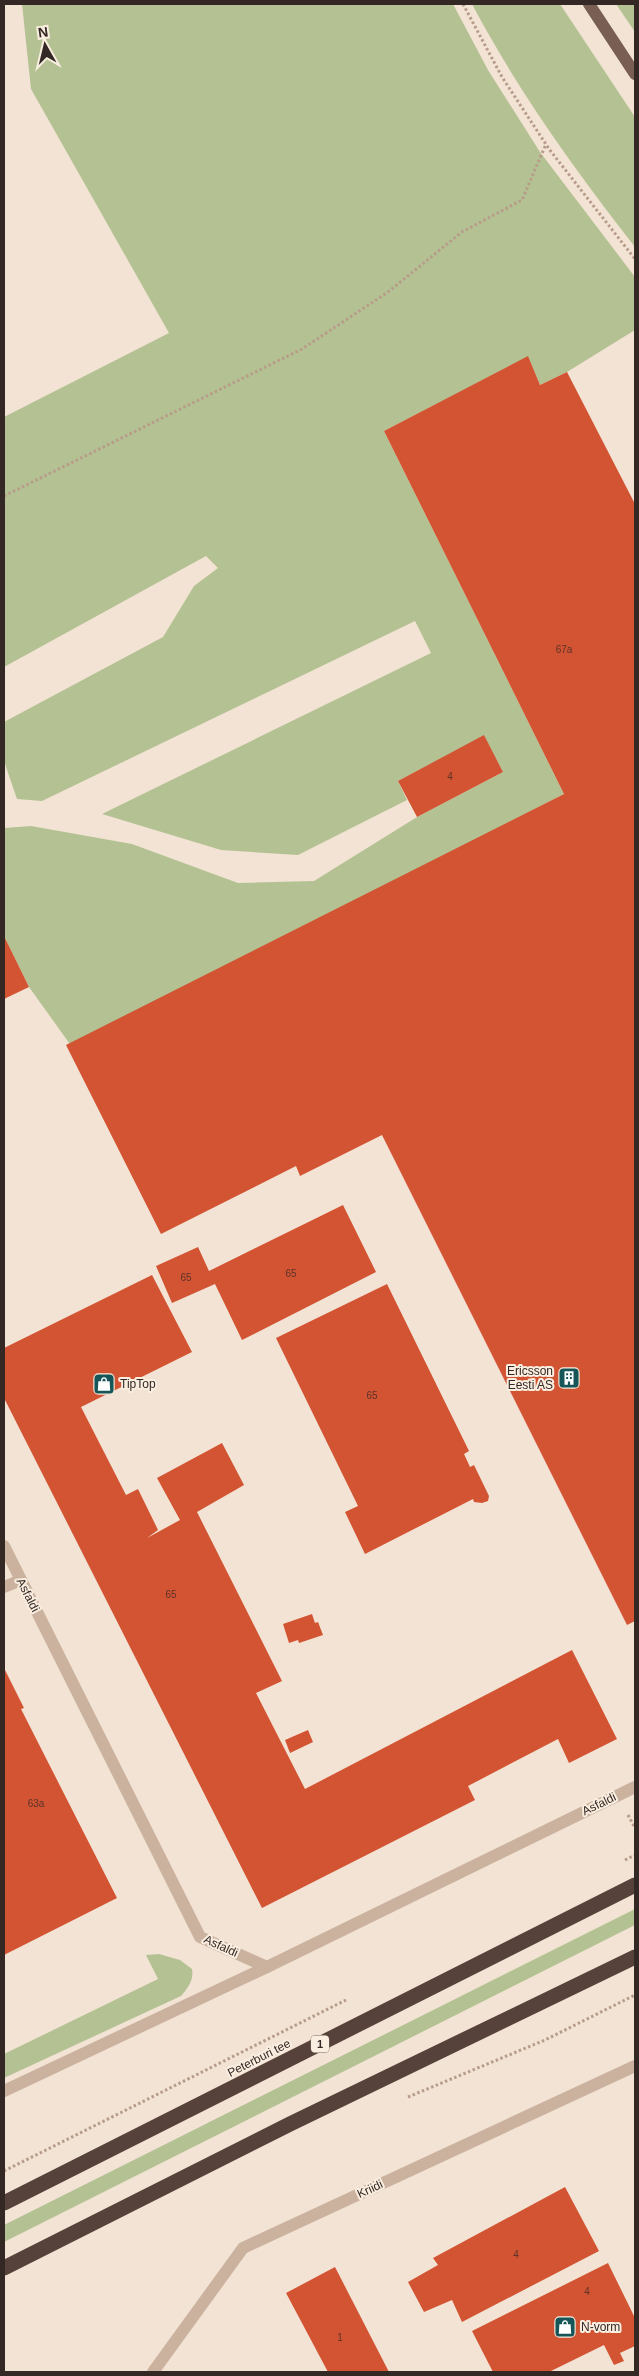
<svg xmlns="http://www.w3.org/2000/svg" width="639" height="2376" font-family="Arial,sans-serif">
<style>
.green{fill:#b4c293}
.building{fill:#d25433}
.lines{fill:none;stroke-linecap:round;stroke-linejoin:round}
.path{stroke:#b79c8a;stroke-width:3;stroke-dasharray:2.5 2.5;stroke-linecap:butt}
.minor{stroke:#cbb29f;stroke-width:12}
.major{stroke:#785e53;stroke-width:12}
.highway{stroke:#56423a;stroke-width:15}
.labels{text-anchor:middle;stroke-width:4;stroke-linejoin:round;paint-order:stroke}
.number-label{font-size:10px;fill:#5c3328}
.shield{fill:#faeee0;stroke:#6f635c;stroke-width:1}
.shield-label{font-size:11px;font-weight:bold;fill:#342824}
.poi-label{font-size:12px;fill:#342824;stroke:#faeee0;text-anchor:start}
.street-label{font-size:12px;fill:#342824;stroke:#faeee0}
</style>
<rect width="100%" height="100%" fill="#f3e3d4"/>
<g class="green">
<path d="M22 4H453L488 70 540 152 635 277V330L567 372 540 385 528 357 384 431 564 794 72 1047 29 987 4 936V828L31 826 132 844 238 883 314 881 417 817 503 772 484 736 398 781 407 800 298 855 221 850 102 814 431 653 415 621 42 801 17 799 4 761V722L163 637 194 586 218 568 206 556 4 667V417L169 333 31 89Z"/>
<path d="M472 4H560L635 117V247C575 170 518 91 472 4Z"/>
<path d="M616 4H635V32Z"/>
<path d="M635 1909V1925L4 2242V2225Z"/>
<path d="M159 1954 180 1960 192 1969C194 1980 188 1988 181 1996L4 2078V2054L158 1979 146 1955Z"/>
</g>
<g class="building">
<path d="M528 356 540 385 567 372 635 504V1621L627 1625 382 1135 300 1176 296 1166 161 1234 66 1045 564 794 384 431Z"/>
<path d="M484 735 503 772 417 817 398 781Z"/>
<path d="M4 936 29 987 4 999Z"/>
<path d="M343 1205 376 1272 242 1340 215 1284 172 1303 156 1266 198 1247 209 1271Z"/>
<path d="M152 1275 192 1352 81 1407 126 1495 138 1489 158 1530 147 1538 180 1520 157 1478 222 1443 244 1485 197 1512 282 1681 256 1693 305 1789 572 1650 617 1739 569 1763 558 1739 468 1786 475 1800 262 1908 4 1398V1348Z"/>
<path d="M387 1284 469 1451 464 1454 470 1467 474 1465 489 1496 488 1501 482 1503 474 1502 473 1499 365 1554 345 1512 358 1506 276 1338Z"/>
<path d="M312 1614 315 1623 318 1622 323 1635 299 1643 298 1640 289 1643 283 1624Z"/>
<path d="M4 1668 24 1708 21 1709 117 1898 4 1955Z"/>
<path d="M308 1730 313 1742 290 1753 285 1740Z"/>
<path d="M565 2187 599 2251 462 2322 452 2300 424 2312 408 2282 438 2265 433 2258Z"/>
<path d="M608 2263 635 2318V2346L620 2353 624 2361 614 2365 604 2345 549 2372H493L472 2331Z"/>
<path d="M335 2267 389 2372H328L286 2293Z"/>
</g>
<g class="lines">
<g class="path">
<path d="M463 4 502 77 549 149 635 259"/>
<path d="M4 496 302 349 388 292 462 232 522 200 546 144"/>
<path d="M628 1815 635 1828"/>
<path d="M625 1860 635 1855"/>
<path d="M408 2097 545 2040 635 1995"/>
<path d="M4 2171 346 2000"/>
</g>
<g class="minor">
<path d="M4 1546 200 1937 267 1967"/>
<path d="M4 1587 21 1580"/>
<path d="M4 2091 267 1967 635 1787"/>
<path d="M153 2372 243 2248 635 2066"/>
</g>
<path class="major" d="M589 4 635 74"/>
<g class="highway">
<path d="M4 2203 635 1885"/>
<path d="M4 2268 290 2124 635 1957"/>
</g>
</g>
<defs>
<g id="building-square" transform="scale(1.125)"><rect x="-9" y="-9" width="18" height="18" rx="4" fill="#165659" stroke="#faeee0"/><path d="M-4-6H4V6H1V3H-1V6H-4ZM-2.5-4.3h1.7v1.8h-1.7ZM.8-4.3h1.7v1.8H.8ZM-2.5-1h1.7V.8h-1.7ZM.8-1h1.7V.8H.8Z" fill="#fff"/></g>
<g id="shop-square" transform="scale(1.125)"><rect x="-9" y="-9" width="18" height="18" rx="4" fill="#165659" stroke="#faeee0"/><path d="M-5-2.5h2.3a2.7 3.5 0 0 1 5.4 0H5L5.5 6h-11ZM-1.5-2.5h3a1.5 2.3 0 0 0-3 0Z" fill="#fff"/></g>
</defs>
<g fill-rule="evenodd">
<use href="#building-square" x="569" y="1378"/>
<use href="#shop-square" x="104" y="1384"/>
<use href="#shop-square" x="565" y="2327"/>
</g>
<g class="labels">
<g class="number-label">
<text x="564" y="653">67a</text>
<text x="450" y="780">4</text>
<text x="291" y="1277">65</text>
<text x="186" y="1281">65</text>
<text x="372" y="1399">65</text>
<text x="171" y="1598">65</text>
<text x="36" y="1807">63a</text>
<text x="516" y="2258">4</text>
<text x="587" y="2295">4</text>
<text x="340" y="2341">1</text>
</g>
<rect class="shield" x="311" y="2035.5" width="18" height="17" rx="4"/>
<g class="shield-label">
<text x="320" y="2048">1</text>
</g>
<g class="poi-label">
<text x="553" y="1375" text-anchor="end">Ericsson<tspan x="553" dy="14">Eesti AS</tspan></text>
<text x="120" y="1388">TipTop</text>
<text x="581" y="2331">N-vorm</text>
</g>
<g class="street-label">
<text transform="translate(28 1595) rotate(63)" y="4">Asfaldi</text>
<text transform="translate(599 1804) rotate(-26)" y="4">Asfaldi</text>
<text transform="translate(221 1946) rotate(25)" y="4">Asfaldi</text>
<text transform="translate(259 2058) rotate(-27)" y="4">Peterburi tee</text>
<text transform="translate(370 2189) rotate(-25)" y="4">Kriidi</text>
</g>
</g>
<rect width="639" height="2376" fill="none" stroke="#342824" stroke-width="10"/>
<g transform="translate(45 45) rotate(352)" stroke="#faeee0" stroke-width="4" paint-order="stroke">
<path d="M0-4L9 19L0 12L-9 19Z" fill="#342824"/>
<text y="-8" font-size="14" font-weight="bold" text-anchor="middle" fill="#342824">N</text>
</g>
</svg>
